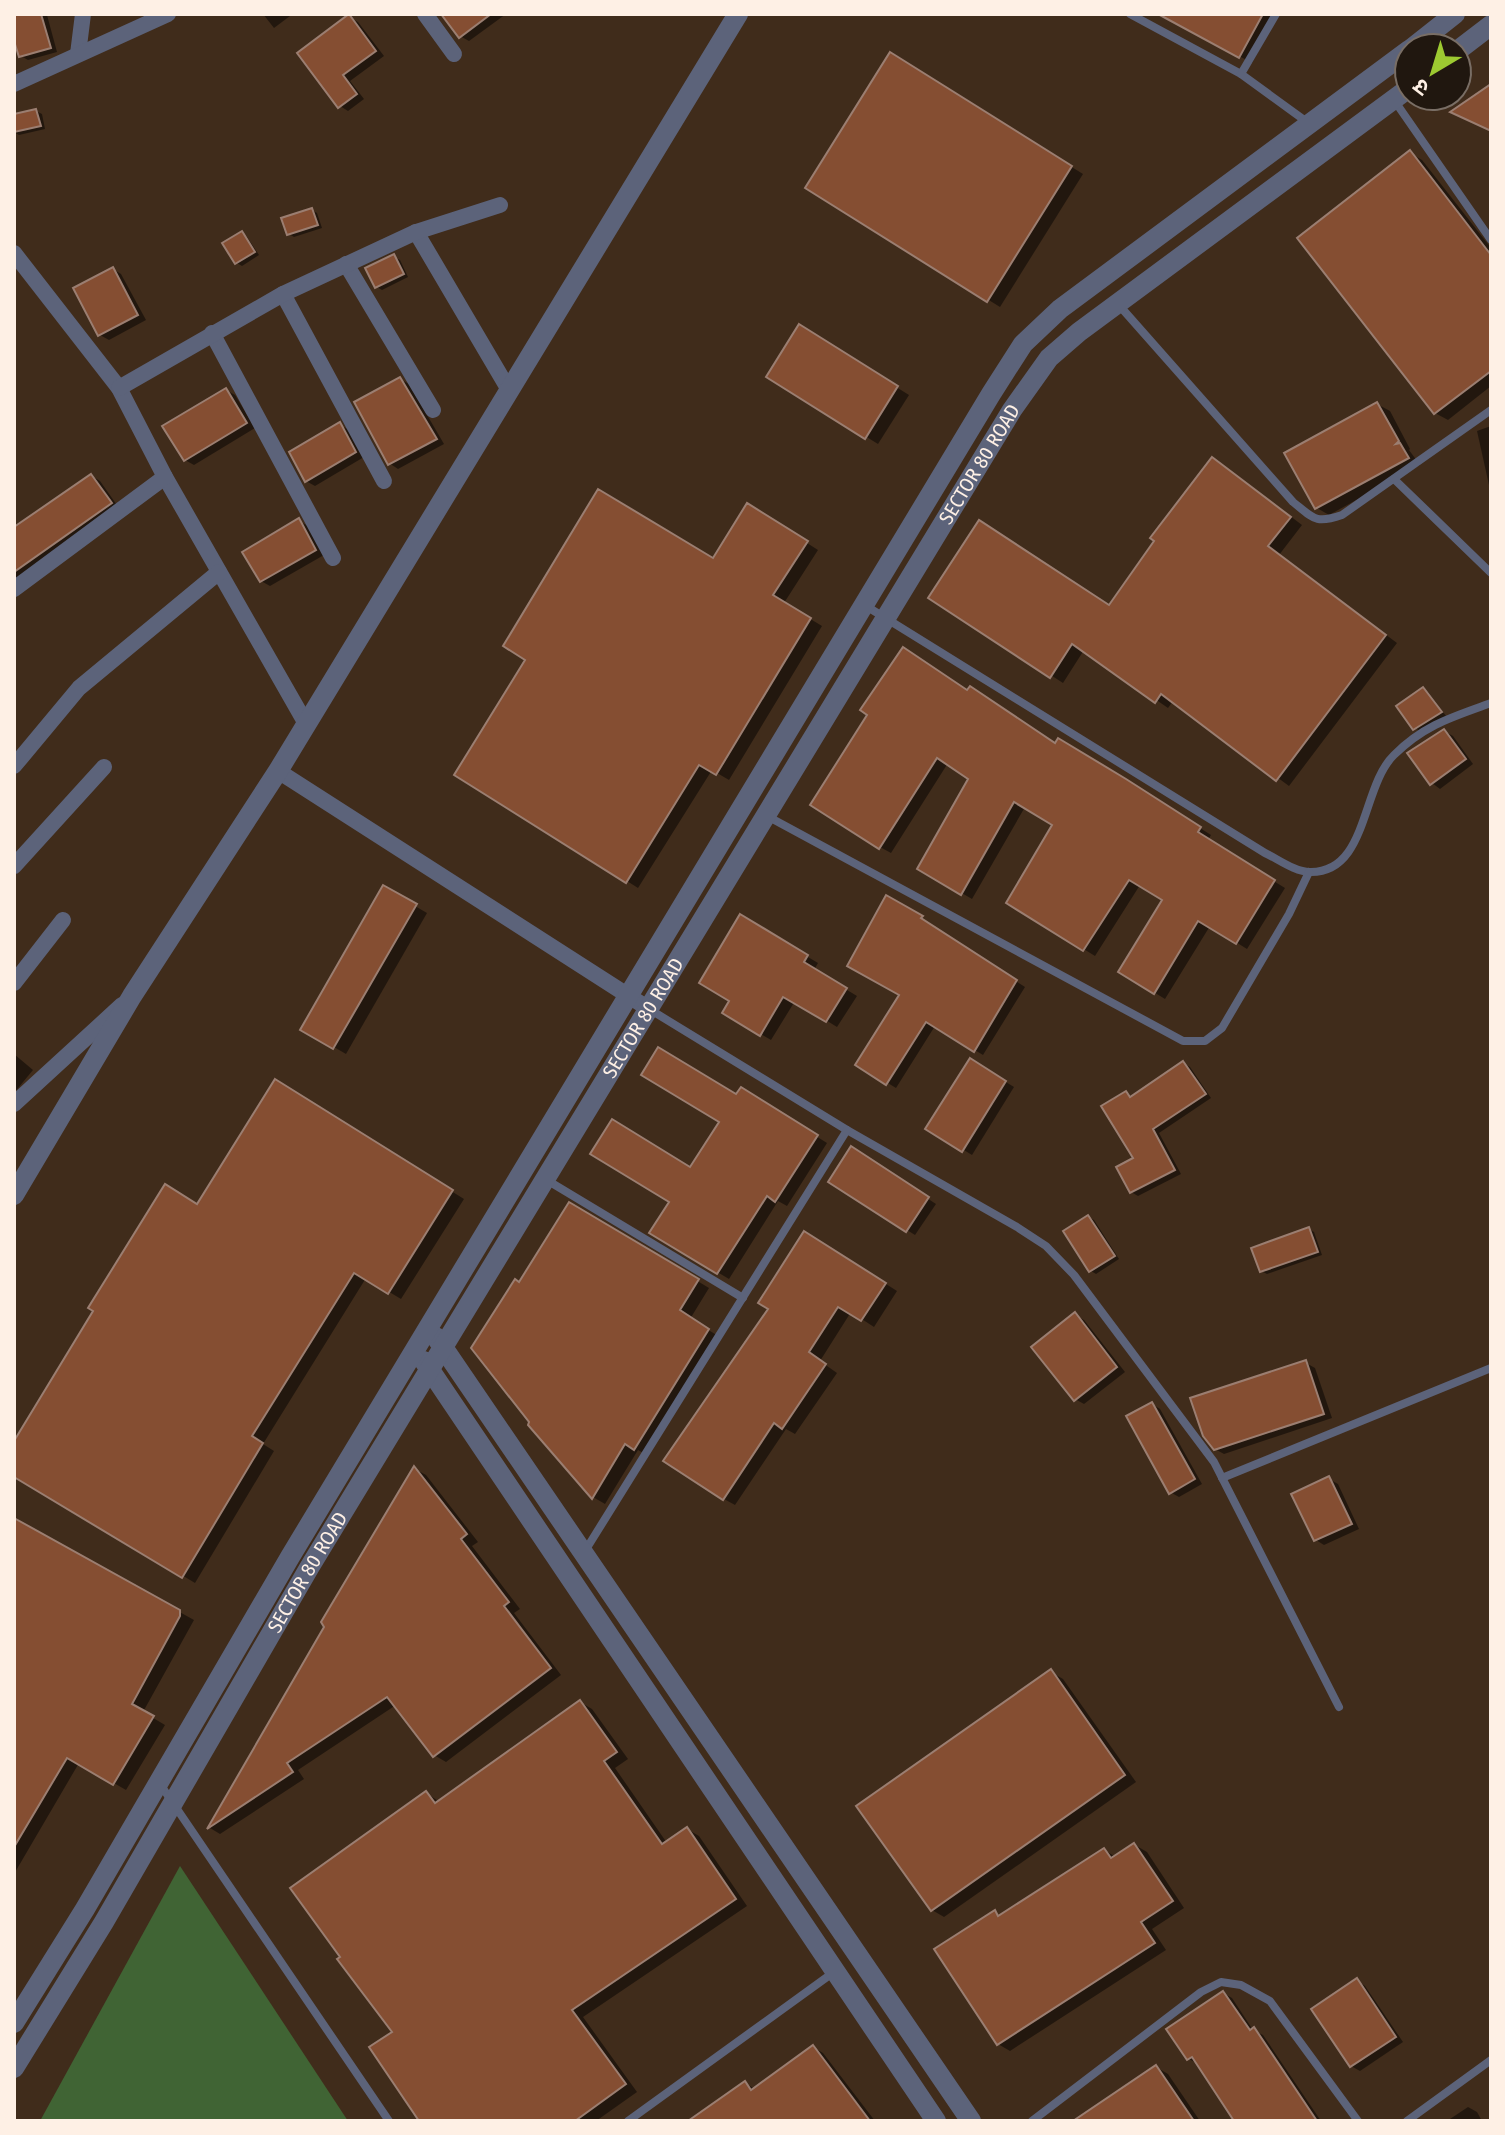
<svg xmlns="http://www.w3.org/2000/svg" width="1505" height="2135" font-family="'Fira Sans Condensed','Noto Sans Devanagari',sans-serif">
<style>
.green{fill:#406434}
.shadow{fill:#0007}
.building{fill:#854e32;stroke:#9b7e71;stroke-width:2}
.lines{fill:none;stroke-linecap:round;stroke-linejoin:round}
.service{stroke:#5c637a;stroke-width:8}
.minor{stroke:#5c637a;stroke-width:16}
.tertiary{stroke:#5c637a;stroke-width:20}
.labels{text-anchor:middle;stroke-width:7;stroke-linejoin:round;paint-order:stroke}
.street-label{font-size:20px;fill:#fef0e5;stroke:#20170f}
</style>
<rect width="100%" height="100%" fill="#402c1b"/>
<path class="green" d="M180 1866 348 2121H40Z"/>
<g class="shadow">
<path d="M14 14H50L47 15 57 52 28 60 21 56 14 34Z"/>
<path d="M263 14H288L290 16 274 28Z"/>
<path d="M443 14H506L469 41 460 36Z"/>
<path d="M1161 14H1279L1252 63Z"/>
<path d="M349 17 358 22 384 56 350 81 364 99 348 111 340 106Z"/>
<path d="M902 62 1083 174 1000 307 808 188Z"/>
<path d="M36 111 42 114 45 129 19 135 14 132V116Z"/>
<path d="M1410 153 1422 160 1491 248V386L1448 420 1435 413 1300 238Z"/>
<path d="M312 210 317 213 322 228 294 237 289 234Z"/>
<path d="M242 234 247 237 259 255 242 266 237 263Z"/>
<path d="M394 257 400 260 408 277 382 290 377 287Z"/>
<path d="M113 269 121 274 146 320 109 340 100 335Z"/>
<path d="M800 327 909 395 878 444 769 377Z"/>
<path d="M400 379 409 384 444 444 398 469 389 463Z"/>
<path d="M226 390 235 395 255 428 194 465 185 460Z"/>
<path d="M1377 404 1390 411 1410 449 1409 450 1420 465 1329 515 1317 508Z"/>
<path d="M340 425 349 430 364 457 315 486 306 481Z"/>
<path d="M1491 426V494L1477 431Z"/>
<path d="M1224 466 1302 525 1279 555 1397 643 1289 786 1173 701 1168 708 1084 650 1063 683 931 597 1110 607Z"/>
<path d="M92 476 100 481 119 508 14 588V530Z"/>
<path d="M760 513 818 550 784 603 822 626 729 780 712 770 638 888 627 881 714 561Z"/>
<path d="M299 521 308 526 324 555 270 586 261 581Z"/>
<path d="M1423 689 1428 692 1446 716 1420 731 1415 728Z"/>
<path d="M968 692 1056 745 1137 788 1211 835 1208 840 1285 888 1247 949 1210 926 1165 999 1121 972 1165 900 1140 885 1095 956 1009 903 1054 825 1025 807 972 899 919 868 971 778 948 763 891 853 880 847Z"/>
<path d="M1444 731 1453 736 1473 764 1440 789 1432 783Z"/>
<path d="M384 888 427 913 346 1054 303 1029Z"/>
<path d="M887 898 930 923 929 925 1025 987 983 1055 935 1026 896 1088 858 1065 902 995Z"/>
<path d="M741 917 818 963 814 970 857 996 837 1027 795 1001 771 1040 725 1013 732 1001Z"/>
<path d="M14 1054 33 1070 14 1093Z"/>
<path d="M970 1060 1014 1087 972 1155 928 1128Z"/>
<path d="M1183 1063 1190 1067 1211 1098 1159 1133 1181 1174 1138 1196 1131 1192 1136 1159 1127 1093 1133 1097Z"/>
<path d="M287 1089 464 1199 401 1299 366 1278 263 1444 274 1451 195 1583 14 1474V1445Z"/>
<path d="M752 1096 827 1143 787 1206 778 1201 729 1279 652 1233 691 1169Z"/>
<path d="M860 1154 936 1204 915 1235 907 1230Z"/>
<path d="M570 1204 709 1288 690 1319 720 1337 647 1455 638 1450 605 1504 593 1497 519 1284Z"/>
<path d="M1089 1217 1094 1220 1119 1259 1096 1274 1091 1271Z"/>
<path d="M1309 1229 1314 1232 1322 1255 1267 1274 1261 1271Z"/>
<path d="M817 1240 897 1291 874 1327 851 1312 820 1361 837 1373 795 1434 786 1429 735 1505 724 1499Z"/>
<path d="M1075 1315 1084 1320 1125 1372 1084 1404 1075 1399Z"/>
<path d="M1306 1363 1315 1368 1332 1418 1224 1454 1215 1449Z"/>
<path d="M1152 1404 1160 1409 1202 1484 1179 1497 1170 1492Z"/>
<path d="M415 1469 426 1475 478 1542 472 1546 520 1609 514 1613 561 1675 446 1762 434 1755 396 1705 298 1770 304 1779 220 1834 210 1828 327 1627Z"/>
<path d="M1329 1479 1338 1484 1359 1529 1324 1545 1316 1540Z"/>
<path d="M14 1520 194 1620 143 1712 165 1725 126 1790 79 1763 14 1874Z"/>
<path d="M1051 1672 1063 1679 1136 1782 944 1917 932 1910Z"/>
<path d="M580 1702 592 1709 628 1759 615 1768 667 1843 687 1829 699 1836 747 1906 583 2017 637 2092 596 2121H421L395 2032 426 1793 440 1802Z"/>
<path d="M1135 1845 1147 1852 1184 1908 1152 1929 1166 1950 1010 2051 998 2044 995 1913 1001 1917 1104 1850 1116 1857Z"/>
<path d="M1357 1980 1365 1986 1403 2042 1360 2071 1351 2066Z"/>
<path d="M1223 1993 1232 1998 1253 2030 1263 2035 1321 2121H1236L1198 2064 1189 2059Z"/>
<path d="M813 2047 823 2053 875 2121H692L745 2083 755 2089Z"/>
<path d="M1156 2067 1168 2074 1200 2121H1077Z"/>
<path d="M1468 2107 1477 2112 1482 2121H1447Z"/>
</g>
<g class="building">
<path d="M14 14H41L51 48 19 57 14 41Z"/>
<path d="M349 14 376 51 343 75 357 94 338 108 297 53Z"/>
<path d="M441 14H491L459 38Z"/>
<path d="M1158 14H1263L1239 58Z"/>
<path d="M890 52 1072 166 987 302 805 188Z"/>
<path d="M1491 84V131L1450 112Z"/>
<path d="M36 109 41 126 14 132V114Z"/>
<path d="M1410 150 1491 255V371L1434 414 1297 238Z"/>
<path d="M312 208 318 225 287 235 281 218Z"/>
<path d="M242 231 255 252 235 264 222 243Z"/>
<path d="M394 254 404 274 375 288 365 268Z"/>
<path d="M113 267 138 315 98 336 73 288Z"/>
<path d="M799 324 898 386 865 439 766 377Z"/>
<path d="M400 377 437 439 388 465 354 402Z"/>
<path d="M226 388 247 423 184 461 162 426Z"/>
<path d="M1377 402 1399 441 1396 444 1400 443 1409 458 1315 509 1284 453Z"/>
<path d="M340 422 356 452 305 482 289 452Z"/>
<path d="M1212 457 1291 517 1268 546 1386 635 1276 781 1161 694 1155 703 1072 644 1050 678 928 598 979 520 1109 605 1154 541 1150 538Z"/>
<path d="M91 474 112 503 14 572V527Z"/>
<path d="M598 489 713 558 747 503 808 541 773 595 811 618 716 775 699 765 626 883 454 775 525 660 503 646Z"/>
<path d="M299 518 316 550 260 582 242 552Z"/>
<path d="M903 647 967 690 970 686 1055 743 1058 738 1126 779 1201 827 1198 832 1275 880 1236 944 1198 921 1154 994 1118 972 1162 900 1129 880 1083 951 1006 903 1052 825 1014 802 961 895 917 869 968 779 937 758 879 849 810 805 867 715 860 710Z"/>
<path d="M1423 687 1442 712 1413 730 1396 706Z"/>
<path d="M1444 729 1466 759 1430 785 1407 753Z"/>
<path d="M383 885 417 904 333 1049 300 1030Z"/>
<path d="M886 895 923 916 921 918 1017 980 974 1052 926 1022 886 1085 855 1065 899 995 847 966Z"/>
<path d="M740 914 808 955 804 962 847 988 826 1022 783 997 760 1036 722 1013 729 1001 699 983Z"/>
<path d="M658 1047 736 1094 741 1087 818 1135 775 1202 767 1196 717 1274 649 1233 669 1202 590 1154 612 1119 690 1167 719 1122 641 1075Z"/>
<path d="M970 1058 1006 1081 962 1152 925 1129Z"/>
<path d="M1183 1061 1206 1094 1153 1129 1175 1170 1130 1193 1116 1167 1133 1158 1101 1106 1126 1091 1130 1097Z"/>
<path d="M275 1079 453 1190 388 1294 354 1273 252 1436 263 1443 182 1578 14 1477V1441L93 1311 88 1308 165 1184 197 1204Z"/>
<path d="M851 1146 929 1197 906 1232 828 1182Z"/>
<path d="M569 1202 699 1279 680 1310 709 1329 634 1450 625 1444 592 1499 528 1425 529 1422 471 1348 515 1279 519 1282Z"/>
<path d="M1088 1215 1115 1256 1089 1272 1063 1231Z"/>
<path d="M1309 1227 1318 1252 1260 1272 1251 1248Z"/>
<path d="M804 1231 886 1283 861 1321 838 1307 809 1352 826 1364 782 1429 774 1423 723 1500 663 1461 768 1309 758 1303Z"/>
<path d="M1075 1312 1117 1367 1074 1401 1031 1347Z"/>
<path d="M1306 1360 1324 1414 1214 1450 1203 1436 1190 1398Z"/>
<path d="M1152 1402 1195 1479 1169 1494 1126 1416Z"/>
<path d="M414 1466 467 1534 461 1539 509 1602 504 1606 551 1668 433 1757 387 1697 287 1763 293 1772 207 1829 324 1627 321 1622Z"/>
<path d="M1329 1476 1352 1524 1314 1541 1291 1494Z"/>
<path d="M14 1518 180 1610V1616L132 1704 154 1716 113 1785 67 1758 14 1847Z"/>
<path d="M1051 1669 1125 1775 931 1911 856 1806Z"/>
<path d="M580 1700 617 1752 604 1761 662 1844 687 1827 736 1899 572 2010 626 2084 575 2121H419L369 2047 392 2032 337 1959 340 1957 290 1888 426 1791 435 1803Z"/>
<path d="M1134 1843 1173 1901 1141 1922 1155 1943 997 2045 934 1949 995 1910 998 1916 1104 1848 1111 1858Z"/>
<path d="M1357 1978 1396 2037 1350 2067 1311 2009Z"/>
<path d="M1223 1991 1250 2030 1254 2027 1317 2121H1234L1192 2057 1187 2060 1166 2029Z"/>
<path d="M813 2045 870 2121H688L745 2081 751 2090Z"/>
<path d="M1156 2065 1194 2121H1073Z"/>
</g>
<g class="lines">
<g class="service">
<path d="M1130 14 1241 74"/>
<path d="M1276 14 1241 74 1307 122"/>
<path d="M1394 100 1491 240"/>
<path d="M1118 304 1293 502C1314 519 1316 524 1342 515L1491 410"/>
<path d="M1394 479 1491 573"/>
<path d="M866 606 1265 853C1278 859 1295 872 1310 872 1368 873 1361 787 1394 755 1424 725 1452 717 1491 703"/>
<path d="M767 816 1183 1041H1205L1222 1028 1289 914 1309 872"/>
<path d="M649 1009 847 1130 1017 1227 1046 1246 1074 1275 1214 1462 1339 1707"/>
<path d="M545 1179 743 1298"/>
<path d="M1222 1478 1491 1368"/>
<path d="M585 1551 847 1130"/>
<path d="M160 1784 389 2121"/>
<path d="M628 2121 834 1972"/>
<path d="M1032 2121 1201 1992 1221 1982 1241 1985 1270 2001 1358 2121"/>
<path d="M1407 2121 1491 2060"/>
</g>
<g class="minor">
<path d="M425 14 454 54"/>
<path d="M78 54 83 14"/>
<path d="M14 84 168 14"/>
<path d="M416 232 509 390"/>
<path d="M14 253 119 388 165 477 305 722"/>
<path d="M346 264 433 410"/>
<path d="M283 294 384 481"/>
<path d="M212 333 333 558"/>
<path d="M119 388 283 294 416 232 500 205"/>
<path d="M14 589 165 477"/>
<path d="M14 766 79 688 219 572"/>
<path d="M278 771 649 1009"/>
<path d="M14 866 104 767"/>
<path d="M14 983 63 920"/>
<path d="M14 1104 122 1005"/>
</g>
<g class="tertiary">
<path d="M1412 48 1455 14"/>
<path d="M1457 51 1491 25"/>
<path d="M14 1195 132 996 278 771 738 14"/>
<path d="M436 1337 971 2121"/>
<path d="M424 1361 936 2121"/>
<path d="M14 2023 85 1909 290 1557 991 394 1023 344 1060 309 1409 50"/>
<path id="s1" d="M14 2068 104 1922 309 1568 1012 410 1049 358 1079 332 1409 88"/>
</g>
</g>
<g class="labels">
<g class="street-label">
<text dy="7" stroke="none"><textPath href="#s1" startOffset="1872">SECTOR 80 ROAD</textPath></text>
<text dy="7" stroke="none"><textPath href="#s1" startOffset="1224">SECTOR 80 ROAD</textPath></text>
<text dy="7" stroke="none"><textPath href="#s1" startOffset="576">SECTOR 80 ROAD</textPath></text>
</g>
</g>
<rect width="1505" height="2135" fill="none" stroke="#fef0e5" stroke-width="32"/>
<g transform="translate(1433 72) rotate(218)"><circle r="38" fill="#20170f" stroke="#796e65" stroke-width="2"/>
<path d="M0-6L14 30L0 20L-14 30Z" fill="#9dca31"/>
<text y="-12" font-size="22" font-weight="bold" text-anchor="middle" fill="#fef0e5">उ</text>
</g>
</svg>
